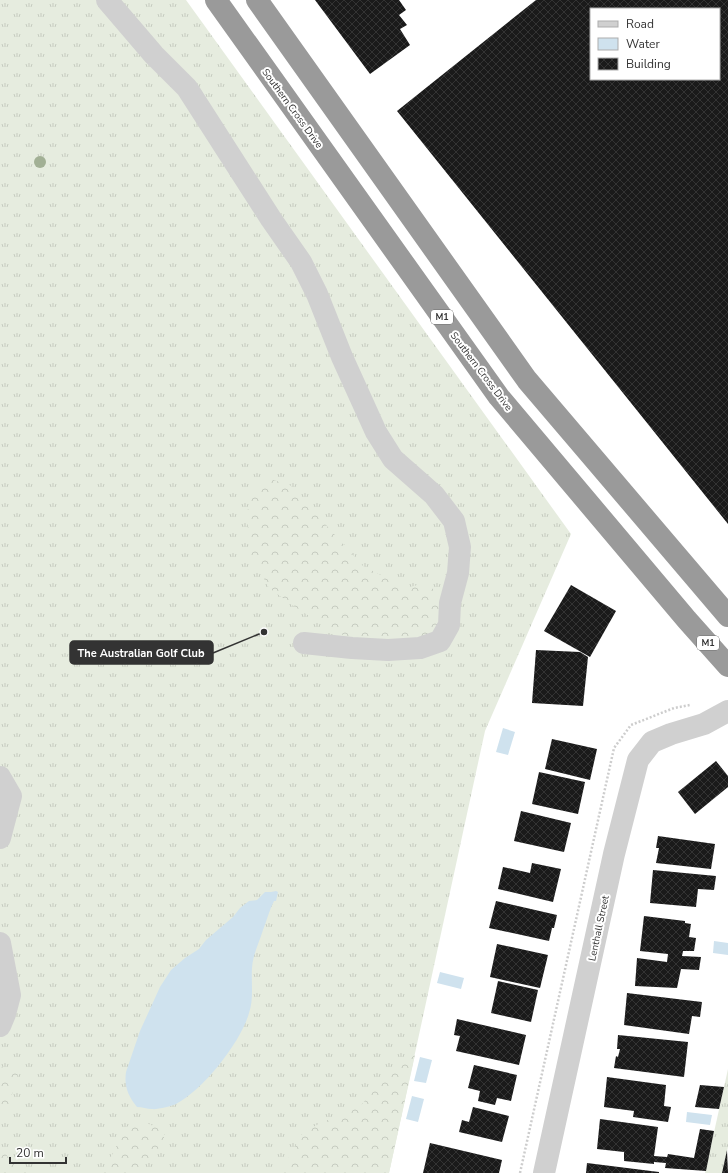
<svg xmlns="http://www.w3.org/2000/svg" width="728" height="1173" font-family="'Nunito Sans',sans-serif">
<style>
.grass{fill:url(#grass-tufts)}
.forest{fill:url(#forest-crowns)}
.water{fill:#cfe2ee}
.building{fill:url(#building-cross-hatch);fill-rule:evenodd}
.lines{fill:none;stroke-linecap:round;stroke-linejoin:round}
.path{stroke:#cdcdcd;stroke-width:2.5;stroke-dasharray:2 2;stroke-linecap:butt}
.minor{stroke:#d0d0d0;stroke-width:22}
.highway{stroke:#9a9a9a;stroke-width:22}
.tree{fill:#a2b095}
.labels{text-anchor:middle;stroke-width:4;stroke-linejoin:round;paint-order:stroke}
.shield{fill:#fff;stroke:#707070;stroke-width:1}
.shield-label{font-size:9px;font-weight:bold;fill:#333}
.street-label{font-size:10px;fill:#333;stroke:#fff}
.leader{fill:none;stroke:#333;stroke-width:1.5}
.callout-dot{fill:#333;stroke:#fff;stroke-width:1.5}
.callout{fill:#333;stroke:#333;stroke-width:1.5}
.callout-label{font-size:11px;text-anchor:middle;font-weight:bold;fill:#fff}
</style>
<defs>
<pattern id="grass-tufts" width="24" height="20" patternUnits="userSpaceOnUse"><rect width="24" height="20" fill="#e6ecdf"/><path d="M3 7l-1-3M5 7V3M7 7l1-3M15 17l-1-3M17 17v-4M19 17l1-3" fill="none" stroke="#c6cbc0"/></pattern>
<pattern id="forest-crowns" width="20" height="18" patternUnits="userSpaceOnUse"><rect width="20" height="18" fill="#e6ecdf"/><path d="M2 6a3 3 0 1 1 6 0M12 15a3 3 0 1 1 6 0" fill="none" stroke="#c6cbc0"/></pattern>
<pattern id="building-cross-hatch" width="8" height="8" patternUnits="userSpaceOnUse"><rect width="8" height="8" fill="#1a1a1a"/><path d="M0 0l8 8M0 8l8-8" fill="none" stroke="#333"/></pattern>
</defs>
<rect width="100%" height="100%" fill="#fff"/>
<g class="grass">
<path d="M0 0H186L571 534 485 731 389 1173H0Z"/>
<path d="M728 1069V1147L722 1173H705Z"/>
</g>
<g class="forest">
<path d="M270 479 290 485 363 566 406 588 425 583 447 599 440 641 361 644 325 626 295 607 269 588 249 551 247 512 254 489Z"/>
<path d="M415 1055 389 1173H280L304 1131 362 1104 387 1075Z"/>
<path d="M0 1067 19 1070 8 1108 0 1120Z"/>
<path d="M136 1122 149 1124 164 1131V1140L154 1155 136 1173H100L114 1152 123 1129Z"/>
<path d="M0 1147 15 1166 30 1173H0Z"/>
</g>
<g class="water">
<path d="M503 728 515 732 508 755 496 752Z"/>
<path d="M276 891 278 892 276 901H274C269 911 267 920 263 930 259 943 253 954 252 968 251 982 254 999 249 1013 241 1042 203 1090 176 1104 172 1106 156 1110 152 1109 147 1109 142 1107 137 1107 128 1096 124 1086 126 1072L140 1031 160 987 171 970 185 958 199 949 206 940 233 917 240 908 249 901 257 900 265 892H271Z"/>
<path d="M714 941 728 943V955L713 953Z"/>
<path d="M440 972 464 978 461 989 437 983Z"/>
<path d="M420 1057 432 1060 426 1083 414 1081Z"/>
<path d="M412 1096 424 1099 418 1122 406 1119Z"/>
<path d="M687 1112 712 1115 710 1125 686 1122Z"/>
</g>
<g class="building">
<path d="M315 0H399L406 10 399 15 407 25 400 29 410 45 370 74Z"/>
<path d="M536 0H728V524L397 111ZM591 9H719V79H591Z"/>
<path d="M571 585 616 611 590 657 544 631Z"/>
<path d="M536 650 580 652 588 657 583 706 532 703Z"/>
<path d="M552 739 597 749 590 780 545 769Z"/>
<path d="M716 761 728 776V787L695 814 678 792Z"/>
<path d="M539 772 585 782 578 814 532 804Z"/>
<path d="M521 811 571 823 564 852 514 841Z"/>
<path d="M658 836 715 844 711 869 656 863 659 848H656Z"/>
<path d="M532 863 561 869 553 902 498 889 503 867 530 873Z"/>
<path d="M653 870 716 876 714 890 698 889 696 907 650 903Z"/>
<path d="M496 901 557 915 554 928H552L549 941 489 928Z"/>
<path d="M644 916 685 921V923L691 924 689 937 696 938 694 951H683L682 956 701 957 699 970 681 969 677 988 635 986 637 958 667 962 668 954 640 951Z"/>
<path d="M497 944 548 955 540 988 490 977Z"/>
<path d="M498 981 538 990 531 1022 491 1013Z"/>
<path d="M627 993 702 1002 700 1017 692 1016 689 1034 624 1025Z"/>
<path d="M457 1019 526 1035 519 1065 456 1051 460 1036 454 1035Z"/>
<path d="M618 1035 688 1042 684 1077 614 1068 616 1056 618 1057 620 1049H617Z"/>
<path d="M474 1065 517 1075 511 1101 497 1098 495 1105 478 1101 480 1091 468 1088Z"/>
<path d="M607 1077 666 1085 664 1106 671 1107 668 1122 633 1117 634 1111 604 1107Z"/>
<path d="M700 1085 724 1087 719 1109 695 1107Z"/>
<path d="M473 1107 509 1116 502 1142 459 1132 462 1120 469 1122Z"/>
<path d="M600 1119 658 1127 654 1156 667 1157 668 1154 694 1158 700 1129 714 1131 706 1171 665 1168 666 1163 654 1162V1164L624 1161V1152L597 1149Z"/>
<path d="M430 1143 502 1160 499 1173H423Z"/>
<path d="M727 1150 728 1173H722Z"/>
<path d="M587 1163 659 1172V1173H586Z"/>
</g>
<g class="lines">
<path class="path" d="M520 1173 614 748 631 725 674 708 690 705"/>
<g class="minor">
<path d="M107 0 154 55 187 88 271 219 301 262 317 294 342 357 376 432 393 459 434 495 454 521 460 547 458 573 450 603 449 625 440 641 420 648 388 650 352 648 304 643"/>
<path d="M0 777 11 796 0 838"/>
<path d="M0 943 10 995 5 1014 0 1026"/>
<path d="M544 1173 614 854 638 760 652 742 671 734 704 724 728 711"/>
</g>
<g class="highway">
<path d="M216 0 499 397 687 620 728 666"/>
<path d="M257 0 527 380 728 616"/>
</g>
</g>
<circle class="tree" cx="40" cy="162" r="6"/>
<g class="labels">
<g class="shield">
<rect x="431" y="310" width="22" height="14" rx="3"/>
<rect x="697" y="636" width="22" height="14" rx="3"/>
</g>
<g class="shield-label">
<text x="442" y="320">M1</text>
<text x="708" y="646">M1</text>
</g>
<g class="street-label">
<text transform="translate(293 108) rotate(54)" y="4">Southern Cross Drive</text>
<text transform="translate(482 371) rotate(53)" y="4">Southern Cross Drive</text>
<text transform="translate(598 928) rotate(-78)" y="4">Lenthall Street</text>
</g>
</g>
<path class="leader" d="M264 632L213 653"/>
<circle class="callout-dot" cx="264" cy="632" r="4"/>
<rect class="callout" x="70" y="641" width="143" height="23" rx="4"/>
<g class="callout-label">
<text x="141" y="657">The Australian Golf Club</text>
</g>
<rect x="590" y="8" width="130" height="72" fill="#ffffff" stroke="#adadad"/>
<rect x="598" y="21" width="20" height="6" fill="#d0d0d0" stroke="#adadad"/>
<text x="626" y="28" font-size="12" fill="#333333">Road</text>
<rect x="598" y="38" width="20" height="12" fill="#cfe2ee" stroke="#adadad"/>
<text x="626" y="48" font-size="12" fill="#333333">Water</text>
<rect x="598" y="58" width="20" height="12" fill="url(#building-cross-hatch)" stroke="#adadad"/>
<text x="626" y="68" font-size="12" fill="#333333">Building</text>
<path d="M10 1157v6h56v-6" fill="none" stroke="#333333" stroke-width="2"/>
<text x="16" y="1157" font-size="12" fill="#333333" stroke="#ffffff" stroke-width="3" paint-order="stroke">20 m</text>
</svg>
